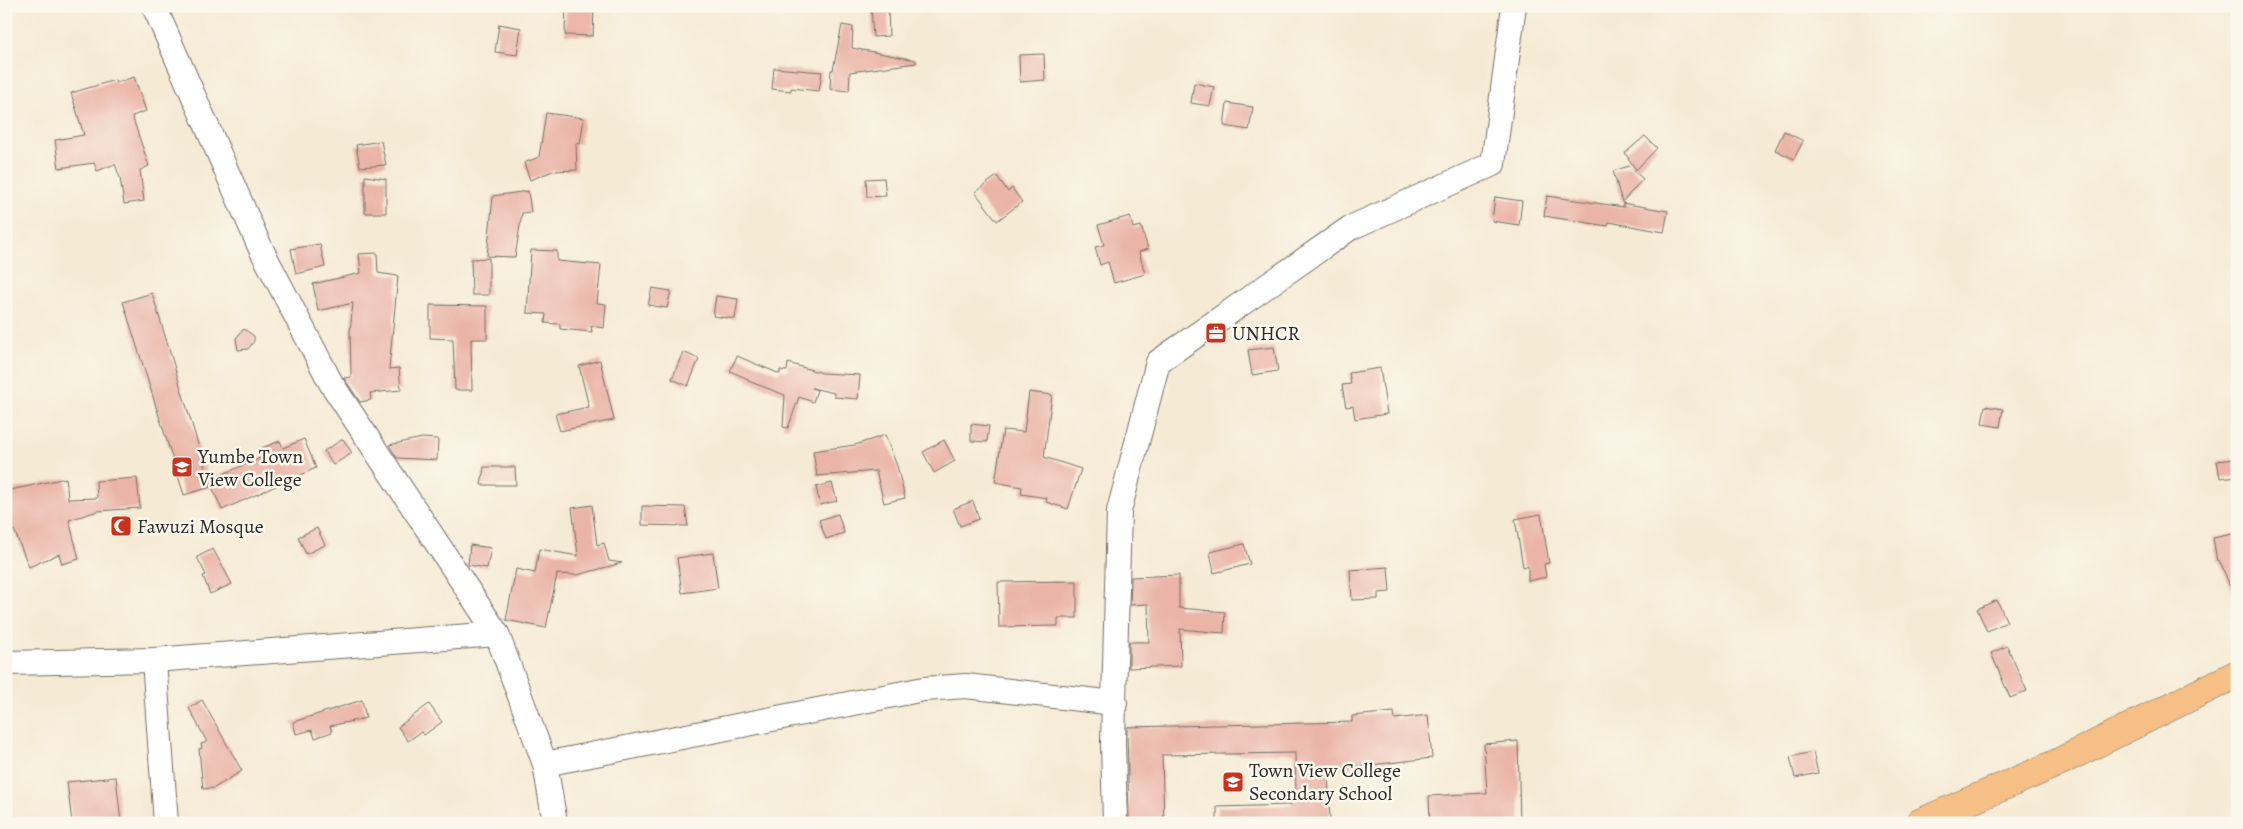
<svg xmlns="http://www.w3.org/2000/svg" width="2243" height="829" font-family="Alegreya,serif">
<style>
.building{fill:#eab5a8}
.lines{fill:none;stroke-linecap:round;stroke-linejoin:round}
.minor-casing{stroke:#726e66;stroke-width:26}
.major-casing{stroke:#726e66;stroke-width:29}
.minor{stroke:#fff;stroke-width:24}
.major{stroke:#f5bf86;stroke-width:28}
.labels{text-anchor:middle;stroke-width:5;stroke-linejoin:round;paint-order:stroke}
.poi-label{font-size:20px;fill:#2b2b2b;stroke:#fbf7ec;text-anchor:start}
</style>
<rect width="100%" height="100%" fill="#fbf7ec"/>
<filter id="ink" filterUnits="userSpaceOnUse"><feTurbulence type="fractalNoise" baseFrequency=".02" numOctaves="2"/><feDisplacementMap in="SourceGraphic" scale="10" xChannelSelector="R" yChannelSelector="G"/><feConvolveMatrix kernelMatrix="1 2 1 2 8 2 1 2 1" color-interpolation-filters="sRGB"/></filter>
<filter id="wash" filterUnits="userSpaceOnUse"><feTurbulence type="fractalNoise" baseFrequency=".0096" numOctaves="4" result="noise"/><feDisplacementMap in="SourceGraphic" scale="20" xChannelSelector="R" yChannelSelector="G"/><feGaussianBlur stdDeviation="1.12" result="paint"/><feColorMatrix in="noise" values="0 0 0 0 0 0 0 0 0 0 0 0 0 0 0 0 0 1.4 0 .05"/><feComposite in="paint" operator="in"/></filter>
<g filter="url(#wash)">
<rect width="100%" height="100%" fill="#f5ead4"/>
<g id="blocks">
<g class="building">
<path d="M566 6H594L593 36 565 35Z"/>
<path d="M888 7 889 36 873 37 871 8Z"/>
<path d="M499 24 521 28 517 55 495 52Z"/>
<path d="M842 25 853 27 852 48 916 60V63L850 72 849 91 830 89 831 70H833Z"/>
<path d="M1044 54 1045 80 1020 82 1019 55Z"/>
<path d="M774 68 822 72 819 91 791 88V91L772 89Z"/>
<path d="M134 77 146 111 132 116 149 166 140 170 144 201 124 204 120 178 115 164 97 171 94 163 59 168 55 140 84 135 71 93 115 80 116 83Z"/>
<path d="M1194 83 1214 87 1210 106 1191 103Z"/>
<path d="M1227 103 1253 107 1249 130 1224 126Z"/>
<path d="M546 113 584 118 580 144 576 143 577 170 553 171 530 180 524 163 539 157Z"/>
<path d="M1784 131 1803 141 1794 159 1775 150Z"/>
<path d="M1645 136 1657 148 1636 170 1625 153Z"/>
<path d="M381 141 386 165 360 167 356 145Z"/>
<path d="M1629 166 1643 179 1622 202 1613 171Z"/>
<path d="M365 176 386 179V213H365Z"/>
<path d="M997 176 1008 192 1012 188 1022 202 997 221 975 192Z"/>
<path d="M884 178 886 196 867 197 866 179Z"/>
<path d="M528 191 531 212 522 213 515 257 487 256 493 196Z"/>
<path d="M1547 196 1624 207 1622 203 1668 211 1664 232 1609 222 1608 226 1544 216Z"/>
<path d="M1495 197 1522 201 1519 225 1492 221Z"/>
<path d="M1130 216 1133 228 1141 226 1148 249 1139 252 1145 274 1114 283 1108 262 1100 265 1095 247 1104 245 1098 225Z"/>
<path d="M320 244 325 267 296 274 291 249Z"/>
<path d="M531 250 557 251V261L601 265 597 303 606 304 604 328 591 326 592 332 560 329V324L545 323 546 314 527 313Z"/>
<path d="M377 253 378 273 398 276 389 369 399 368 401 390 370 393 371 400 360 402 344 378 351 377 350 331 353 303 318 311 313 284 361 273 359 254Z"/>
<path d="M489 258V295H472L471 259Z"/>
<path d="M652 288 671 291 667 308 648 305Z"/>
<path d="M152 293 211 487 184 495 123 302Z"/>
<path d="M716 296 738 299 735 319 713 316Z"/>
<path d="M430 305 487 306V339H471L472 390H455L453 339 430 338Z"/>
<path d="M244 329 254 336V341L248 349 238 350 236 338Z"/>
<path d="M1274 347 1278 371 1252 375 1248 350Z"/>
<path d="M683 352 699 359 688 386 672 379Z"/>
<path d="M737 356 780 374V370L787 371 788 363 822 373 860 375 858 399 834 397V393L812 388 817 390 813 402 799 397 788 428 783 427 785 395 748 381V379L730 371Z"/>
<path d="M600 360 614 420 560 431 555 414 589 407 579 366Z"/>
<path d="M1380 368 1387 414 1355 419 1353 406 1346 407 1342 385 1351 384 1349 373Z"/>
<path d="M1029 392 1052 395 1044 457 1081 469 1068 509 1046 502 1047 498 1021 494 1022 487 995 482 1003 430 1024 432Z"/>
<path d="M1985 406 2003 409 2000 427 1982 424Z"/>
<path d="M971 424 989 426 987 442 971 441Z"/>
<path d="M885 435 897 466 905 498 884 503 876 471 817 476 813 451 855 445Z"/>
<path d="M422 438 438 439 437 460 397 458 389 445Z"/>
<path d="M304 439 316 468 222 510 209 480 265 456 262 448 280 441 283 448Z"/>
<path d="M343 439 352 453 333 465 324 451Z"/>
<path d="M944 440 955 461 934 473 923 452Z"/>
<path d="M2234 459 2237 476 2220 478 2217 461Z"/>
<path d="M484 467H515L516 485H481Z"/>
<path d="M66 478 68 499 97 498 96 481 137 478 140 508 98 511 69 520 79 559 62 564 59 554 29 567 14 530 10 531 6 491Z"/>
<path d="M832 483 837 501 820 505 816 487Z"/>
<path d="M973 501 979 519 960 526 953 509Z"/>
<path d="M592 505 597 545 604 543 609 561 622 563 577 575 557 574 546 628 506 620 516 569 535 573 539 549 578 556 572 508Z"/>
<path d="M642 506 685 507 688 526 642 525Z"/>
<path d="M838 514 844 533 826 539 819 520Z"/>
<path d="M1541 514 1549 563 1544 564 1546 577 1528 581V566L1523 567 1515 519Z"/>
<path d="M317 528 325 545 306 554 298 537Z"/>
<path d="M2237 533V602L2219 560 2217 561 2213 538Z"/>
<path d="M1244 544 1250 564 1214 573 1210 552Z"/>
<path d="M470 545 491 548 487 568 468 565Z"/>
<path d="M213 549 232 584 210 594 203 576 206 575 197 557Z"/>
<path d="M713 553 718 588 682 593 677 558Z"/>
<path d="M1388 567 1390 592 1378 593V599L1352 600 1350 570Z"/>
<path d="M1179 575V608L1225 612 1224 633 1180 629 1181 666 1129 668V642H1149L1148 604 1130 605 1131 577Z"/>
<path d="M1077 581V618H1058V626L999 627 998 582Z"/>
<path d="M1997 600 2007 622 1987 631 1977 609Z"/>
<path d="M2007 646 2027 691 2010 698 1991 653Z"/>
<path d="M202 700 242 771 214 788 203 789 199 749 202 748 201 744 207 742 189 708Z"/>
<path d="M362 700 366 718 330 726 332 732 315 738 312 730 296 734 293 722Z"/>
<path d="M429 704 442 722 424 735 421 732 408 741 398 727Z"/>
<path d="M1394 712 1395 719 1428 715 1432 758 1328 770 1330 823H1217V807L1291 805V794L1296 793 1295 753 1162 755 1164 823H1129L1127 727 1352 722V716Z"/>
<path d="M1518 741 1520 823H1430L1429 796 1487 793 1484 744Z"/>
<path d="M1813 752 1818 773 1795 778 1790 757Z"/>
<path d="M116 777 121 823H72L67 782Z"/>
</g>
</g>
</g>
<g filter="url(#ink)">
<use href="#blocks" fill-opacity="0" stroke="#726e66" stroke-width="1"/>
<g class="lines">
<g class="minor-casing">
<g id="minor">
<path d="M154 6 260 247 331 383 497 634 545 764 555 823"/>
<path d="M154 660 166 823"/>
<path d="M6 663 154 660 497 634"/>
<path d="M545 764 924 689 966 686 1115 703"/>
<path d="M1115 823 1113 741 1119 511 1158 362 1350 228 1493 164 1514 6"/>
</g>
</g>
<g class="major-casing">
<path id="major" d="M1919 823 2055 764 2237 674"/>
</g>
<use href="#minor" class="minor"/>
<use href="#major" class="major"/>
</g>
</g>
<defs>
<g id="office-square" transform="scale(1.125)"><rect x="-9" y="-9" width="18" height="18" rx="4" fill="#c8321e" stroke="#fbf7ec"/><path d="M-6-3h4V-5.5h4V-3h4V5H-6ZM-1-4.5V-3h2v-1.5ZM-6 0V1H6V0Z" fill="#fff"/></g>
<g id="school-square" transform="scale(1.125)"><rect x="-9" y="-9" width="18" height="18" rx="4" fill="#c8321e" stroke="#fbf7ec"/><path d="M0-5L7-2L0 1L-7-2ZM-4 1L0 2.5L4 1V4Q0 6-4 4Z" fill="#fff"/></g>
<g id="mosque-square" transform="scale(1.125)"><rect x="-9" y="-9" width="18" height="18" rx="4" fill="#c8321e" stroke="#fbf7ec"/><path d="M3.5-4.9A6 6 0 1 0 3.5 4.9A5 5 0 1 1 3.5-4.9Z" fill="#fff"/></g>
</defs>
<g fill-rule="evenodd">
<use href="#office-square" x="1216" y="333"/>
<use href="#school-square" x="182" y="467"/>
<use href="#mosque-square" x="121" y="526"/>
<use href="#school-square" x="1233" y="782"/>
</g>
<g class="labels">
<g class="poi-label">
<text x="1232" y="340">UNHCR</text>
<text x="198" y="463">Yumbe Town<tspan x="198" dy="23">View College</tspan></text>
<text x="137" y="533">Fawuzi Mosque</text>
<text x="1249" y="777">Town View College<tspan x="1249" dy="23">Secondary School</tspan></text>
</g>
</g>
<rect width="2243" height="829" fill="none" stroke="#fbf7ec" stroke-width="25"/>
</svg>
